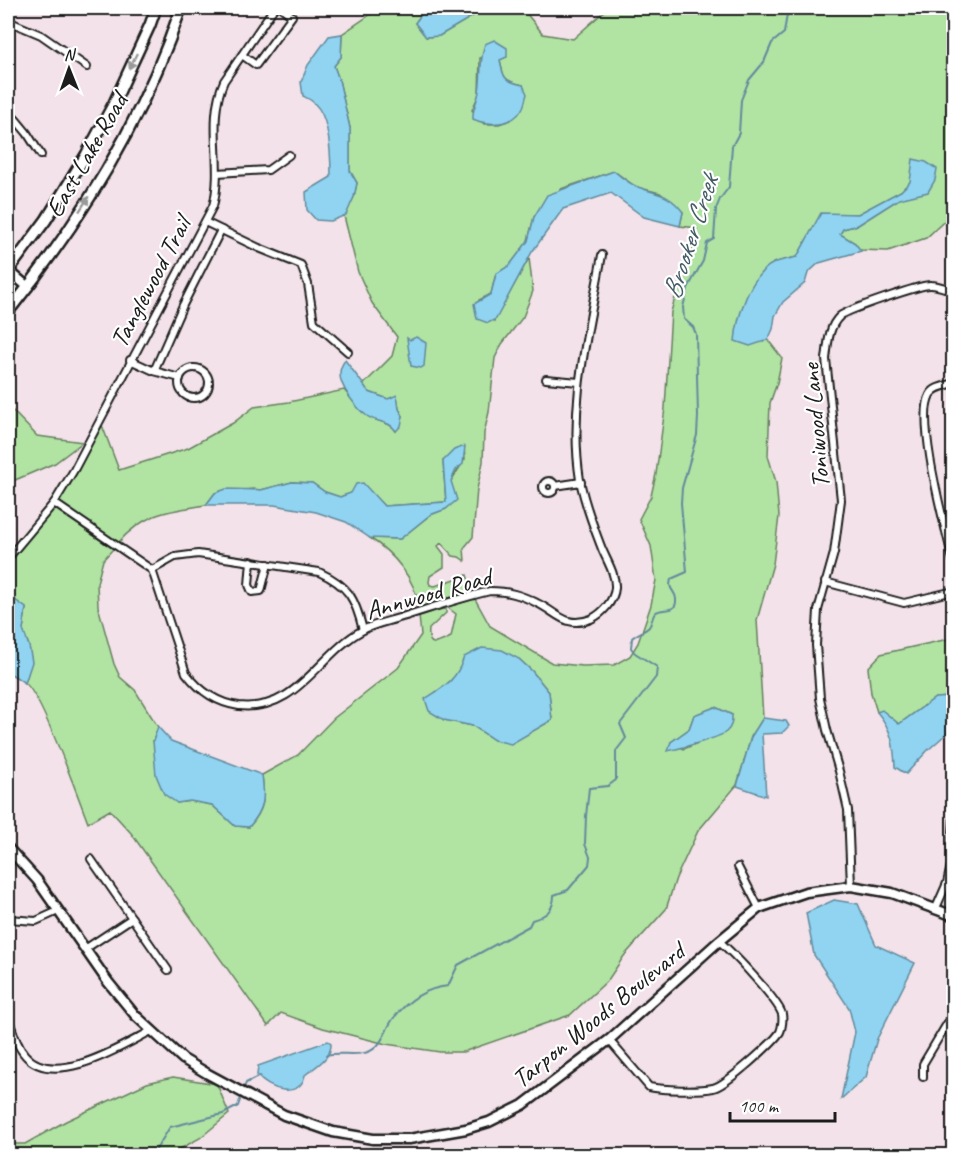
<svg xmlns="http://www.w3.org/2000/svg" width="961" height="1163" font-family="Caveat,sans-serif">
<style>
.green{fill:#b1e3a3;stroke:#668060;stroke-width:1.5;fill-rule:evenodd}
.water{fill:#90d4f2;stroke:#628a9c;stroke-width:1.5}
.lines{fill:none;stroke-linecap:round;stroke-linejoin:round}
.stream{stroke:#628a9c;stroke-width:2}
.street-casing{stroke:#1c1c1c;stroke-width:10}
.secondary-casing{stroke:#1c1c1c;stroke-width:13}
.primary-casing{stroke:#1c1c1c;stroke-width:14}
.street{stroke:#fff;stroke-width:6}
.secondary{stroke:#fff;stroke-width:8}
.primary{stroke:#fff;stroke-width:9}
.oneway{fill:#999}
.labels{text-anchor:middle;stroke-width:4.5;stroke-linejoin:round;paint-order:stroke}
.street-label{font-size:26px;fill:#1c1c1c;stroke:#fff}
.water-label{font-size:27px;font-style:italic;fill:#455c67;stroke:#fff}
</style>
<rect width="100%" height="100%" fill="#f3e2e9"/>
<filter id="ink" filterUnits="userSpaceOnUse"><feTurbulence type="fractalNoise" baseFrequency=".0167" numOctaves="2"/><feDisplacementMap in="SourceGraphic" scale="12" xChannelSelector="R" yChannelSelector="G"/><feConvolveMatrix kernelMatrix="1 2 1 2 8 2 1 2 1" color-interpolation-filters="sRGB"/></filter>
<g filter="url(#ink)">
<g class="green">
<path d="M375 8H426L415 23 426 37 439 36 473 16 475 8H522L543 34 573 39 608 8H953V213L926 238 888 251 860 250 855 243 840 234 843 229 858 225 899 199 910 182 901 191 858 214H821L797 257 773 263 768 340 782 358 777 383 770 403 768 456 776 482 779 516 773 564 757 620 763 718 751 737 737 785 698 831 676 878 666 909 624 956 608 980 570 1015 463 1052H440L386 1044 323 1028 281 1013 268 1026 131 833 110 810 88 823C79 799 41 694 25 683L31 662 29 646 23 630 26 608 15 600 8 603V564L54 508 113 549 103 560 97 583 98 606 114 664 120 677 135 690 158 727 153 741 177 803 190 801 212 805 235 826 249 827C265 809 265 799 262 775L298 755 334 718 398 668 421 635 419 616 446 608V613L429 629C427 650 438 643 451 637L456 614 447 607 475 599 490 626 552 663 583 666 614 665 630 656 638 643 651 605 656 580 651 546 639 519 651 496 656 474 665 408 671 312 678 287 688 265 697 228 680 226 683 212 660 193 636 187 614 171 561 189 534 217 528 241 510 265 495 277 491 294 479 300 494 321 529 258 533 291 523 317 502 344 495 358 489 412 484 433 483 462 477 489 473 537 464 548 465 561 459 557 453 556 441 543 438 546 444 554V567L430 576 429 582 430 585 435 586 467 575 472 591 419 608C416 579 393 553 370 538L400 539 430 515 446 509 451 481 465 459 464 447 443 461 446 502 384 506 375 497 351 493 340 497 325 492 312 483 292 482 261 490 253 489 215 493 206 505C168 511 145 512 118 543L59 502 102 425 119 470 188 448 233 423 254 407 289 402 344 390C351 398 358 408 367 415 375 423 389 420 396 431L403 416 399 409 397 396 388 399 369 392 363 385 392 356 397 337 372 303 358 272 344 216 354 197 357 183 350 171V128L339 80 334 66 341 57 342 34 374 12ZM480 58 500 59C503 78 504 81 523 85L511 120 499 124H484L472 110 479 94ZM519 659 532 671 549 692 552 720 525 735 494 740 473 726 444 720 445 686 459 673ZM715 707 732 715 702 741 684 749 671 742 689 729 694 715Z"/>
<path d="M8 406 37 436 83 442 55 463 8 483Z"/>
<path d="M953 638V697L935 698 899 724 882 711 877 712 871 693 868 668 881 654Z"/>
<path d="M173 1077 217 1084 229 1114 200 1138 169 1155H8V1144H25L66 1121 147 1083Z"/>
</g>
<g class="water">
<path d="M426 8H475L473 16 439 36 426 37 415 23Z"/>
<path d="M342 34 341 57 334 66 339 80 350 128V171L357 183 354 197 346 215 331 221 316 220 307 210 306 192 331 177C331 157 330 118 315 104 312 100 307 98 303 96L301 82 308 65 329 36Z"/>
<path d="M494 40 507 48V57L500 60C503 78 504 81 523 85L527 94C525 99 525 105 522 109 513 126 488 126 473 119 472 108 478 101 479 91 482 74 479 61 485 44Z"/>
<path d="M913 159 926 162 937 169 935 180 928 192 899 199 858 225 843 229 840 234 855 243 861 251 819 263 808 273 805 283 783 302 775 316 773 329 768 340 750 346 735 341C737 317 750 274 774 263 780 260 790 259 797 257L821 213 858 214 901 191 910 182Z"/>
<path d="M614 171C621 177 629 184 638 187 658 195 669 193 683 212L680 226 644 217 611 193 563 209 532 252 496 319 488 323 477 319 474 304 491 294 496 274 510 265 528 241 534 217 547 195Z"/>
<path d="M416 337 426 343 424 366 421 368 411 366 407 338 410 340Z"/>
<path d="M345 360 369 392 388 399 397 395 399 409 403 416 401 426 396 431C389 420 377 423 367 416 357 409 339 386 340 373 340 369 343 363 345 360Z"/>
<path d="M465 446 463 464 456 470 451 481 457 500 446 509 430 515 400 539 370 538 346 522 316 512 274 505H206L215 493 226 489 261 490 292 482 312 483 325 492 340 497 351 493 356 484 363 483 384 506 446 502 443 461 454 450Z"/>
<path d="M15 600 26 608 23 630 29 646 32 662 25 683 8 672V603Z"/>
<path d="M482 648 502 650 519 659 532 671 549 692 552 720 511 744 494 740 473 726 444 720 429 711 425 699C445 686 456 681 464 657Z"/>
<path d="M953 697V728L928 750 906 774 895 767C894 744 892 730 877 712L882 710 899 724 935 698Z"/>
<path d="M715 707 732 715C732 722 732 727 726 732 719 738 678 749 667 751L671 742 689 729 694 715Z"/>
<path d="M763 718 786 721 789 726 782 733 762 734 766 796 737 786 751 737Z"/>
<path d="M158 727 171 741 262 775C265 799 265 808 249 827L235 826 212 805 190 801 177 803 164 794 156 775 153 741Z"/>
<path d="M834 900 858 904 876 945 915 963 877 1039 866 1077 841 1099 855 1032 849 1008 814 955 806 913Z"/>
<path d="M328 1041 331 1043C332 1058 316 1066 305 1075 300 1100 268 1090 257 1075L258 1066Z"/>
</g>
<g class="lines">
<g class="stream">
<path d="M326 1055C341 1051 364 1059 376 1047 384 1040 387 1027 393 1019 407 1001 426 988 448 986L458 965 529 926 532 920C546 916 554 910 554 895L568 890 589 865 590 857 585 844 586 816 589 788 608 786 616 780V751L626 738 620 724 656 677 657 667 635 653 631 648 632 638C637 634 645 631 649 627 652 623 652 617 655 613 662 606 677 615 676 599 676 593 671 591 670 585L671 579 687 572 681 503 682 488 697 435 698 416 696 334 693 327 684 319 683 307 688 288 703 261 707 243 714 239 716 209 720 199 729 187 732 146 739 133 741 100 749 80 764 62 772 43 784 33 788 8"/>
<path d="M244 1088 246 1083 260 1076"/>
<path d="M152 1156 170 1127 223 1114 238 1106 240 1100"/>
</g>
<g class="street-casing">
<g id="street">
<path d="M8 21 41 35 87 67"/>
<path d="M242 55 256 65 292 16 282 8"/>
<path d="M8 110 27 133 41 155"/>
<path d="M217 173 268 170 289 155"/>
<path d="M205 222 259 248 301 265 308 284 314 322 348 352"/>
<path d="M130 360 154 371 180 378"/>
<circle cx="194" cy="383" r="15"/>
<path d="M154 371 183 305 221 230"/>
<path d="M546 379 579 382"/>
<path d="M954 383C945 386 934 387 930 395 916 420 946 533 954 563"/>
<circle cx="549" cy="487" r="6"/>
<path d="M555 486 581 482"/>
<path d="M54 503 152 570 186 673C199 690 216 703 239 706 298 712 318 654 363 630 374 624 390 621 402 617 431 608 460 598 490 591 508 591 521 595 537 603 557 612 565 629 591 619 602 614 614 601 615 588 616 575 607 561 602 549 594 528 584 503 580 480 568 405 589 329 602 255"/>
<path d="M8 558 54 503 74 470 213 206C224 165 206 121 224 81L274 8"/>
<path d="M251 561 249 585 252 592 261 591 268 564"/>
<path d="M152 570 175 557 198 554 319 572C349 586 355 598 363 630"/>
<path d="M825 582 904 603 954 591"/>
<path d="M91 859 168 970"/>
<path d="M738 867 759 908"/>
<path d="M851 886 848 810 839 771 827 730 820 698 816 645 818 610 834 553 841 500 826 359C828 345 828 327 840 316 847 310 922 284 931 285 938 285 947 289 954 291"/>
<path d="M936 908 947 883 951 865 954 818"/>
<path d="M8 919 36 921 58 911"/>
<path d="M85 949 132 918"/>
<path d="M8 1017C12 1029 16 1045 25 1055 54 1089 122 1046 151 1031"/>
<path d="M609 1040 649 1087C663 1090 699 1091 713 1088 725 1086 773 1043 780 1032 782 1028 783 1019 782 1014 777 999 733 953 719 941"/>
<path d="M923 1077V1064L954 1012"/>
</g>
</g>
<g class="secondary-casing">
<g id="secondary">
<path d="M8 270 28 287"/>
<path d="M8 848 37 880 108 982 135 1015 183 1059 208 1074 284 1115 333 1132 373 1139H409L466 1129 489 1122 523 1105 609 1040 719 941 759 908 806 892 851 886 892 893 954 916"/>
</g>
</g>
<g class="primary-casing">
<g id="primary">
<path d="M8 271 46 220 86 155 114 103 150 25 156 8"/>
<path d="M8 312C81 221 144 118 181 8"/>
</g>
</g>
<use href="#street" class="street"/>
<use href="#secondary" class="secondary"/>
<use href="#primary" class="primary"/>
</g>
<defs><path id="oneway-solid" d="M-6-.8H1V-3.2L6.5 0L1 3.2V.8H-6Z" transform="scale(1.5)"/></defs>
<g class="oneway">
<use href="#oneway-solid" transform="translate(133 61) rotate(116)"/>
<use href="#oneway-solid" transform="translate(84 204) rotate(-57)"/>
</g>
</g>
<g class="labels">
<g class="street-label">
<text transform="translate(86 155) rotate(-60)" y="9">East Lake Road</text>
<text transform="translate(150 282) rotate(-62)" y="9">Tanglewood Trail</text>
<text transform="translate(815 426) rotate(-95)" y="9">Toniwood Lane</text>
<text transform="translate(428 593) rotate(-16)" y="9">Annwood Road</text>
<text transform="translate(598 1015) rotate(-39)" y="9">Tarpon Woods Boulevard</text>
</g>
<g class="water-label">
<text transform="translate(690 237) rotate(-72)" y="9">Brooker Creek</text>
</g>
</g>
<rect width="961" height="1163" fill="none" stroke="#fff" stroke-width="30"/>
<rect x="15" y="15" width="931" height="1133" fill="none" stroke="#1c1c1c" stroke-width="2" filter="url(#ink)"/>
<g transform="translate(69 69) rotate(359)" stroke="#ffffff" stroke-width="4.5" paint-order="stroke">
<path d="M0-4.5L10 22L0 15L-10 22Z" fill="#1c1c1c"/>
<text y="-9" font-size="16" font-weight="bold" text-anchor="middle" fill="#1c1c1c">N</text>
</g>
<path d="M730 1112v9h105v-9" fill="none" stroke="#1c1c1c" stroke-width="3"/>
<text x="739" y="1112" font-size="18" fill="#1c1c1c" stroke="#ffffff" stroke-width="4.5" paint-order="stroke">100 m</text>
</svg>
